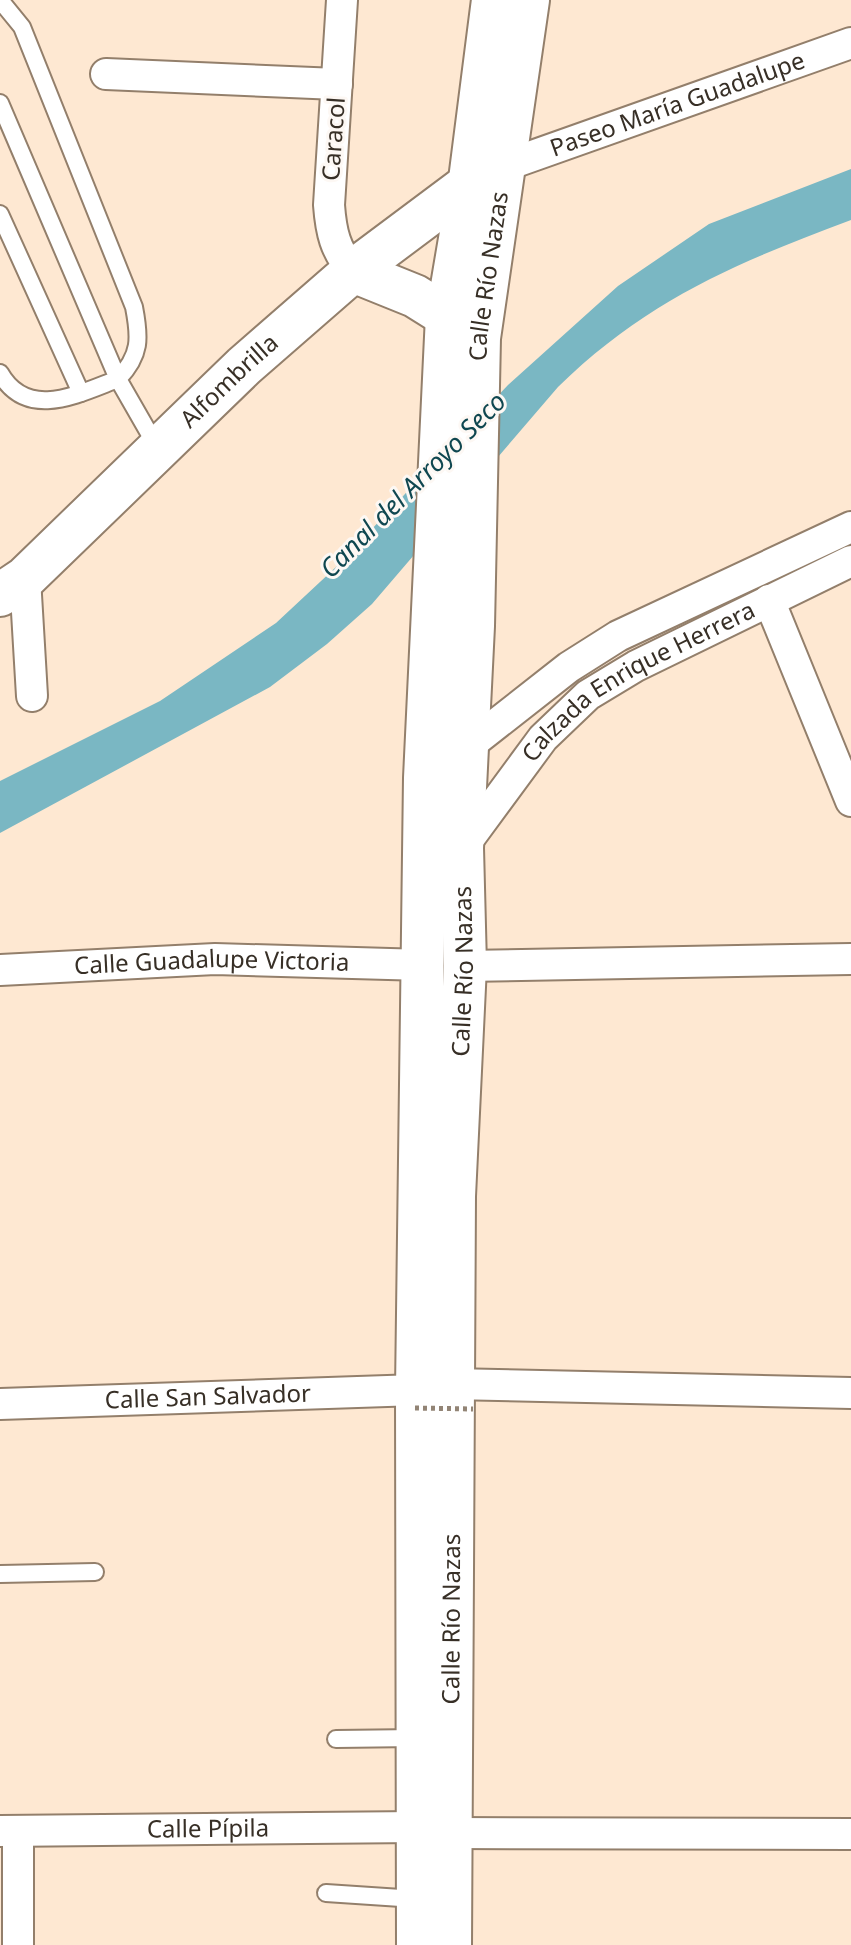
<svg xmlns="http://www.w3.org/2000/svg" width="851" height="1945" font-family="'Noto Sans',sans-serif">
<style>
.water{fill:#7ab7c3}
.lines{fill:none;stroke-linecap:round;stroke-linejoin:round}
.lane-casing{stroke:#937f6b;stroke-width:20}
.street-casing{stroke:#937f6b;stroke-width:34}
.secondary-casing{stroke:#937f6b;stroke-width:46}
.lane{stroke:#fff;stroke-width:16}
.street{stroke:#fff;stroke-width:30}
.secondary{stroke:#fff;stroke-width:42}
.path-bridge{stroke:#928475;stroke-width:5;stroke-dasharray:4 4;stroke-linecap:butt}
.labels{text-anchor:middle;stroke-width:6;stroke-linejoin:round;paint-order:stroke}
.street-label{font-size:24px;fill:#372f26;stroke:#fdf8f4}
.water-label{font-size:26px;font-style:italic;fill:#0f4750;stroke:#fdf8f4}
</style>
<rect width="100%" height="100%" fill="#fee8d2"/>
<path class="water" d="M851 169V220C736 263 647 300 558 387L372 604 327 644 270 687 0 833V781L160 701 276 623 335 568 508 385 618 286 709 224Z"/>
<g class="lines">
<g class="lane-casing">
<g id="lane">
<path d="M0 0 22 27 134 307C140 338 141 355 118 379L157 447"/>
<path d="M0 103 118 379C78 394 27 421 0 373"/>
<path d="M0 214 81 393"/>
<path d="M0 1574 95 1572"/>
<path d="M336 1739 416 1738"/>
<path d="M326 1893 416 1899"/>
</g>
</g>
<g class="street-casing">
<g id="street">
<path d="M342 0 329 205C331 232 335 250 353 271"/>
<path d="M106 74 337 84"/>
<path id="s1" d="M504 166 851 43"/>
<path d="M25 578 32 696"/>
<path d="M769 600 851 801"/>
<path d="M467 747 569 667 618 636 851 527"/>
<path id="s2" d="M462 848 543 738 588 695 636 666 851 561"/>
<path d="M465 966 851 959"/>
<path id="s3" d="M0 970 215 959 424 965"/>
<path d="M451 1384 851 1393"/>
<path id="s4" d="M0 1404 417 1390"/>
<path id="s5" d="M0 1831 418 1827"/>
<path d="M452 1833 851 1834"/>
<path d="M18 1945V1833"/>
</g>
</g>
<g class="secondary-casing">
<g id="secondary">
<path d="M353 271 415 296 447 316"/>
<path id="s6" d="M0 595 25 578 244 366 353 271 480 176"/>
<path d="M418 1945 417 1390 425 778 447 316 470 180 493 0"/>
<path id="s7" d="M450 1945 454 1196 465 966 462 848 473 626 479 338 528 0"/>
</g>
</g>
<use href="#lane" class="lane"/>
<use href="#street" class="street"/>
<use href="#secondary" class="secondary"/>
<path class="path-bridge" d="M415 1408 473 1409"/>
</g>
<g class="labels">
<g class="street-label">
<text dy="8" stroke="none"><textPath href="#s1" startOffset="184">Paseo María Guadalupe</textPath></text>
<text transform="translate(334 139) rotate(-86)" y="8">Caracol</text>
<text dy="8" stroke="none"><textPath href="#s7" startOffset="1670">Calle Río Nazas</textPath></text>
<text dy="8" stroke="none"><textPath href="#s6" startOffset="314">Alfombrilla</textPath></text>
<text dy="8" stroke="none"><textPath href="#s2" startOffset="248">Calzada Enrique Herrera</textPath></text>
<text dy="8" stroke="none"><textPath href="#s3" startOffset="212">Calle Guadalupe Victoria</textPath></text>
<text dy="8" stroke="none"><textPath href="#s7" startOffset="974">Calle Río Nazas</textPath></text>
<text dy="8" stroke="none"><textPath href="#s4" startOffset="208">Calle San Salvador</textPath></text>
<text dy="8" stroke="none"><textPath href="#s7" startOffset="326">Calle Río Nazas</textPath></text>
<text dy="8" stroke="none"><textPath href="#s5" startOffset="208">Calle Pípila</textPath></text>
</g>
<g class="water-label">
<text transform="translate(413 485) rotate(-45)" y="9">Canal del Arroyo Seco</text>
</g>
</g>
</svg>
